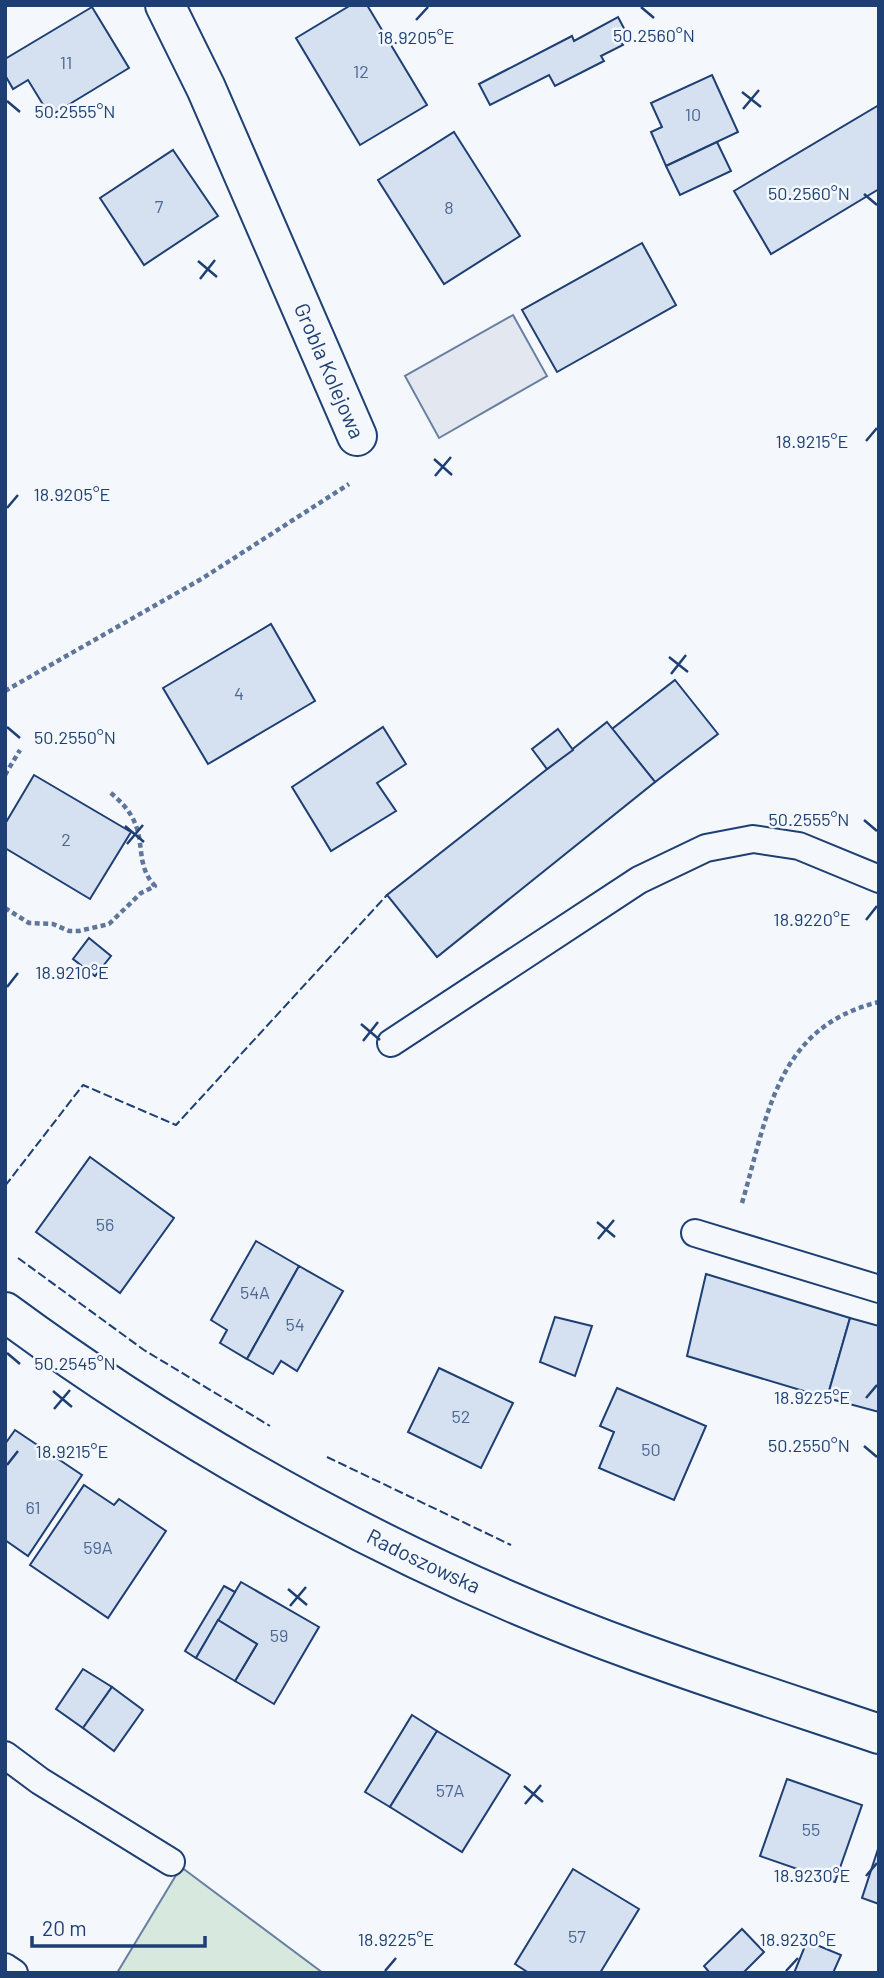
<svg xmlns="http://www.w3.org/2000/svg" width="884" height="1978" font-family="Barlow,sans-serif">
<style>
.green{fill:#d7e8df;stroke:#687fa3;stroke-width:2}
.parking{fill:#e3e8f0;stroke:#687fa3;stroke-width:2}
.building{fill:#d5e0f0;stroke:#1d3f73;stroke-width:2}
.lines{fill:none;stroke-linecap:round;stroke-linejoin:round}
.service-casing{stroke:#1d3f73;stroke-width:30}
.minor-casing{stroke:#1d3f73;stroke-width:42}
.tertiary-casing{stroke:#1d3f73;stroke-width:42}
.path{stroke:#5e769c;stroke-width:4.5;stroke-dasharray:5 3.5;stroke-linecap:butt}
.service{stroke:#f4f7fb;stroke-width:26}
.minor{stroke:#f4f7fb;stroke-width:38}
.tertiary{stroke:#f4f7fb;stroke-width:38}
.fence{stroke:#1d3f73;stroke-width:2;stroke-dasharray:9 3.5;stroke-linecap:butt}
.ticks{fill:none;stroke:#1d3f73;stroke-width:2.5}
.labels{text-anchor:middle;stroke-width:5;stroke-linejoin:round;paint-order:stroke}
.number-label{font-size:18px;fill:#4b6792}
.street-label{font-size:21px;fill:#1d3f73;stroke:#f4f7fb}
.ticks-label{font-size:18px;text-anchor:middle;fill:#1d3f73;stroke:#f4f7fb;stroke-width:5;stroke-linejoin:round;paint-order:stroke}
</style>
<rect width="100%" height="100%" fill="#f4f7fb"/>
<path class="green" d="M181 1867 323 1973H117Z"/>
<path class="parking" d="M513 315 547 376 439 438 405 376Z"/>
<g class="building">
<path d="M351 5H367L427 105 360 145 296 38Z"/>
<path d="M92 7 129 68 50 116 28 80 13 89 5 75V59Z"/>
<path d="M618 17 628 36 620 41 623 45 601 56 604 61 555 86 549 75 490 105 479 84 572 36 574 41Z"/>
<path d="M712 75 738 132 666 166 651 132 662 127 651 103Z"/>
<path d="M879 105V189L771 254 734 191Z"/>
<path d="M454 132 520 236 444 284 378 180Z"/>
<path d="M717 142 731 171 680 195 666 166Z"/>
<path d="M173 150 218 216 144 265 100 198Z"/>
<path d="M642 243 676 305 557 372 522 310Z"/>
<path d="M271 624 315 701 208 764 163 688Z"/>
<path d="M675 680 718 734 655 782 612 729Z"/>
<path d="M607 722 655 782 437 957 387 895Z"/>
<path d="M383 727 406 764 377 783 396 811 331 851 292 787Z"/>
<path d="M558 729 573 750 547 769 532 749Z"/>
<path d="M34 775 131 832 90 899 5 848V824Z"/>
<path d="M89 938 111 956 95 976 73 959Z"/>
<path d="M90 1157 174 1218 120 1293 36 1232Z"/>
<path d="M256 1241 299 1266 247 1359 220 1343 227 1330 211 1320Z"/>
<path d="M299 1266 343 1291 297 1371 281 1361 273 1374 247 1359Z"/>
<path d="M706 1274 850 1318 827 1398 687 1356Z"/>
<path d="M555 1317 592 1326 575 1376 540 1362Z"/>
<path d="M850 1318 879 1326V1412L827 1398Z"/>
<path d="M439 1368 513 1403 481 1468 408 1432Z"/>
<path d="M617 1388 706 1426 674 1500 599 1468 614 1432 600 1426Z"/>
<path d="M15 1430 82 1475 28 1556 5 1540V1444Z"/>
<path d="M84 1485 114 1505 119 1499 166 1531 108 1618 30 1565Z"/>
<path d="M241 1582 319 1627 274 1704 235 1681 257 1644 218 1620Z"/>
<path d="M224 1586 235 1592 196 1658 185 1651Z"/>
<path d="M218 1620 257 1644 235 1681 196 1658Z"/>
<path d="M83 1669 112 1687 83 1728 56 1709Z"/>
<path d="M112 1687 143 1710 114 1751 83 1728Z"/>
<path d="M412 1715 437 1731 390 1807 365 1792Z"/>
<path d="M437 1731 510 1775 462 1852 390 1807Z"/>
<path d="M787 1779 862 1805 835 1882 760 1856Z"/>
<path d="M879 1846V1904L862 1898Z"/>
<path d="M573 1869 639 1909 600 1973H529L515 1964Z"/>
<path d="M742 1929 764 1952 743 1973H710L704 1966Z"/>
<path d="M807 1941 841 1955 833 1973H794Z"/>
</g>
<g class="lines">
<g class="service-casing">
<g id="service">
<path d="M391 1043 639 880 706 848 753 839 799 846 879 879"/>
<path d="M695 1233 879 1289"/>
<path d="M5 1755 40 1781 171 1862"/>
<path d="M5 1967 14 1973"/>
</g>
</g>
<g class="minor-casing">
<g id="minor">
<path id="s1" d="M165 5 206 88 357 436"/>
</g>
</g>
<g class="tertiary-casing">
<g id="tertiary">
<path id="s2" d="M5 1312C195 1452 416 1572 638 1652 718 1681 799 1707 879 1734"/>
</g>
</g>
<g class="path">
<path d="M5 691 203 578 349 484"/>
<path d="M5 775 20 750"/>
<path d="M5 908 29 923 53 924 69 931H79L109 924 141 893 155 886C128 857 157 828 108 791"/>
<path d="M742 1203C768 1115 776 1027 879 1002"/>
</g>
<use href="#service" class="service"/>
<use href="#minor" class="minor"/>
<use href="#tertiary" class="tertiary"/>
<g class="fence">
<path d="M5 1186 83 1085 176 1125 387 895"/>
<path d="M18 1258 144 1350 270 1426"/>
<path d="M327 1457 511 1545"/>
</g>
</g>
<path class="ticks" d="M641 7 654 18M416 20 428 7M742 92 761 107M7 101 20 112M743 109 759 90M864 194 877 205M198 261 217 277M200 279 215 260M866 441 877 428M434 459 452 475M435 476 451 457M7 508 18 495M669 657 688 672M671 674 686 655M7 727 20 738M864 820 877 831M125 826 144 842M127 844 143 825M866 920 877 906M7 987 18 973M361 1024 380 1040M363 1041 378 1022M597 1222 615 1237M598 1239 614 1220M7 1353 20 1364M53 1391 72 1407M866 1398 877 1385M54 1409 70 1390M864 1446 877 1457M7 1465 18 1451M288 1589 307 1605M290 1606 306 1587M524 1786 543 1802M525 1804 541 1785M866 1876 877 1863M385 1971 396 1958M786 1971 798 1958"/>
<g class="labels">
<g class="number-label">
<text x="66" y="69">11</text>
<text x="361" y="78">12</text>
<text x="693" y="121">10</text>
<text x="159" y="213">7</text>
<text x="449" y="214">8</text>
<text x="239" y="700">4</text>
<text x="66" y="846">2</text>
<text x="105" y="1231">56</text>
<text x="255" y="1299">54A</text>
<text x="295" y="1331">54</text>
<text x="461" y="1423">52</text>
<text x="651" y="1456">50</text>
<text x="33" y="1514">61</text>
<text x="98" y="1554">59A</text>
<text x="279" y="1642">59</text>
<text x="450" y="1797">57A</text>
<text x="811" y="1836">55</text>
<text x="577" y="1943">57</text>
</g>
<g class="street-label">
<text dy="7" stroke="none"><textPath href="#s1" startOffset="401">Grobla Kolejowa</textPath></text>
<text dy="7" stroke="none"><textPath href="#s2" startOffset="488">Radoszowska</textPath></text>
</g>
</g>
<g class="ticks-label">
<text x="654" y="42">50.2560°N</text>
<text x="416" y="44">18.9205°E</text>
<text x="75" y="118">50.2555°N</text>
<text x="809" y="200">50.2560°N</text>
<text x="812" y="448">18.9215°E</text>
<text x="72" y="501">18.9205°E</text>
<text x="75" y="744">50.2550°N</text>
<text x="809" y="826">50.2555°N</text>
<text x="812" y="926">18.9220°E</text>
<text x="72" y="979">18.9210°E</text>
<text x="75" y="1370">50.2545°N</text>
<text x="812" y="1404">18.9225°E</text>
<text x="809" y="1452">50.2550°N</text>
<text x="72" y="1458">18.9215°E</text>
<text x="812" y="1882">18.9230°E</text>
<text x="396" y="1946">18.9225°E</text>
<text x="798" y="1946">18.9230°E</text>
</g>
<rect width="884" height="1978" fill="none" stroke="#1d3f73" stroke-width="14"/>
<path d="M32 1936v10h173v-10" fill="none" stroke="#1d3f73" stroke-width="3.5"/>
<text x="42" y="1936" font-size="21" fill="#1d3f73" stroke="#f4f7fb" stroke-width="5" paint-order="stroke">20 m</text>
</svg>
